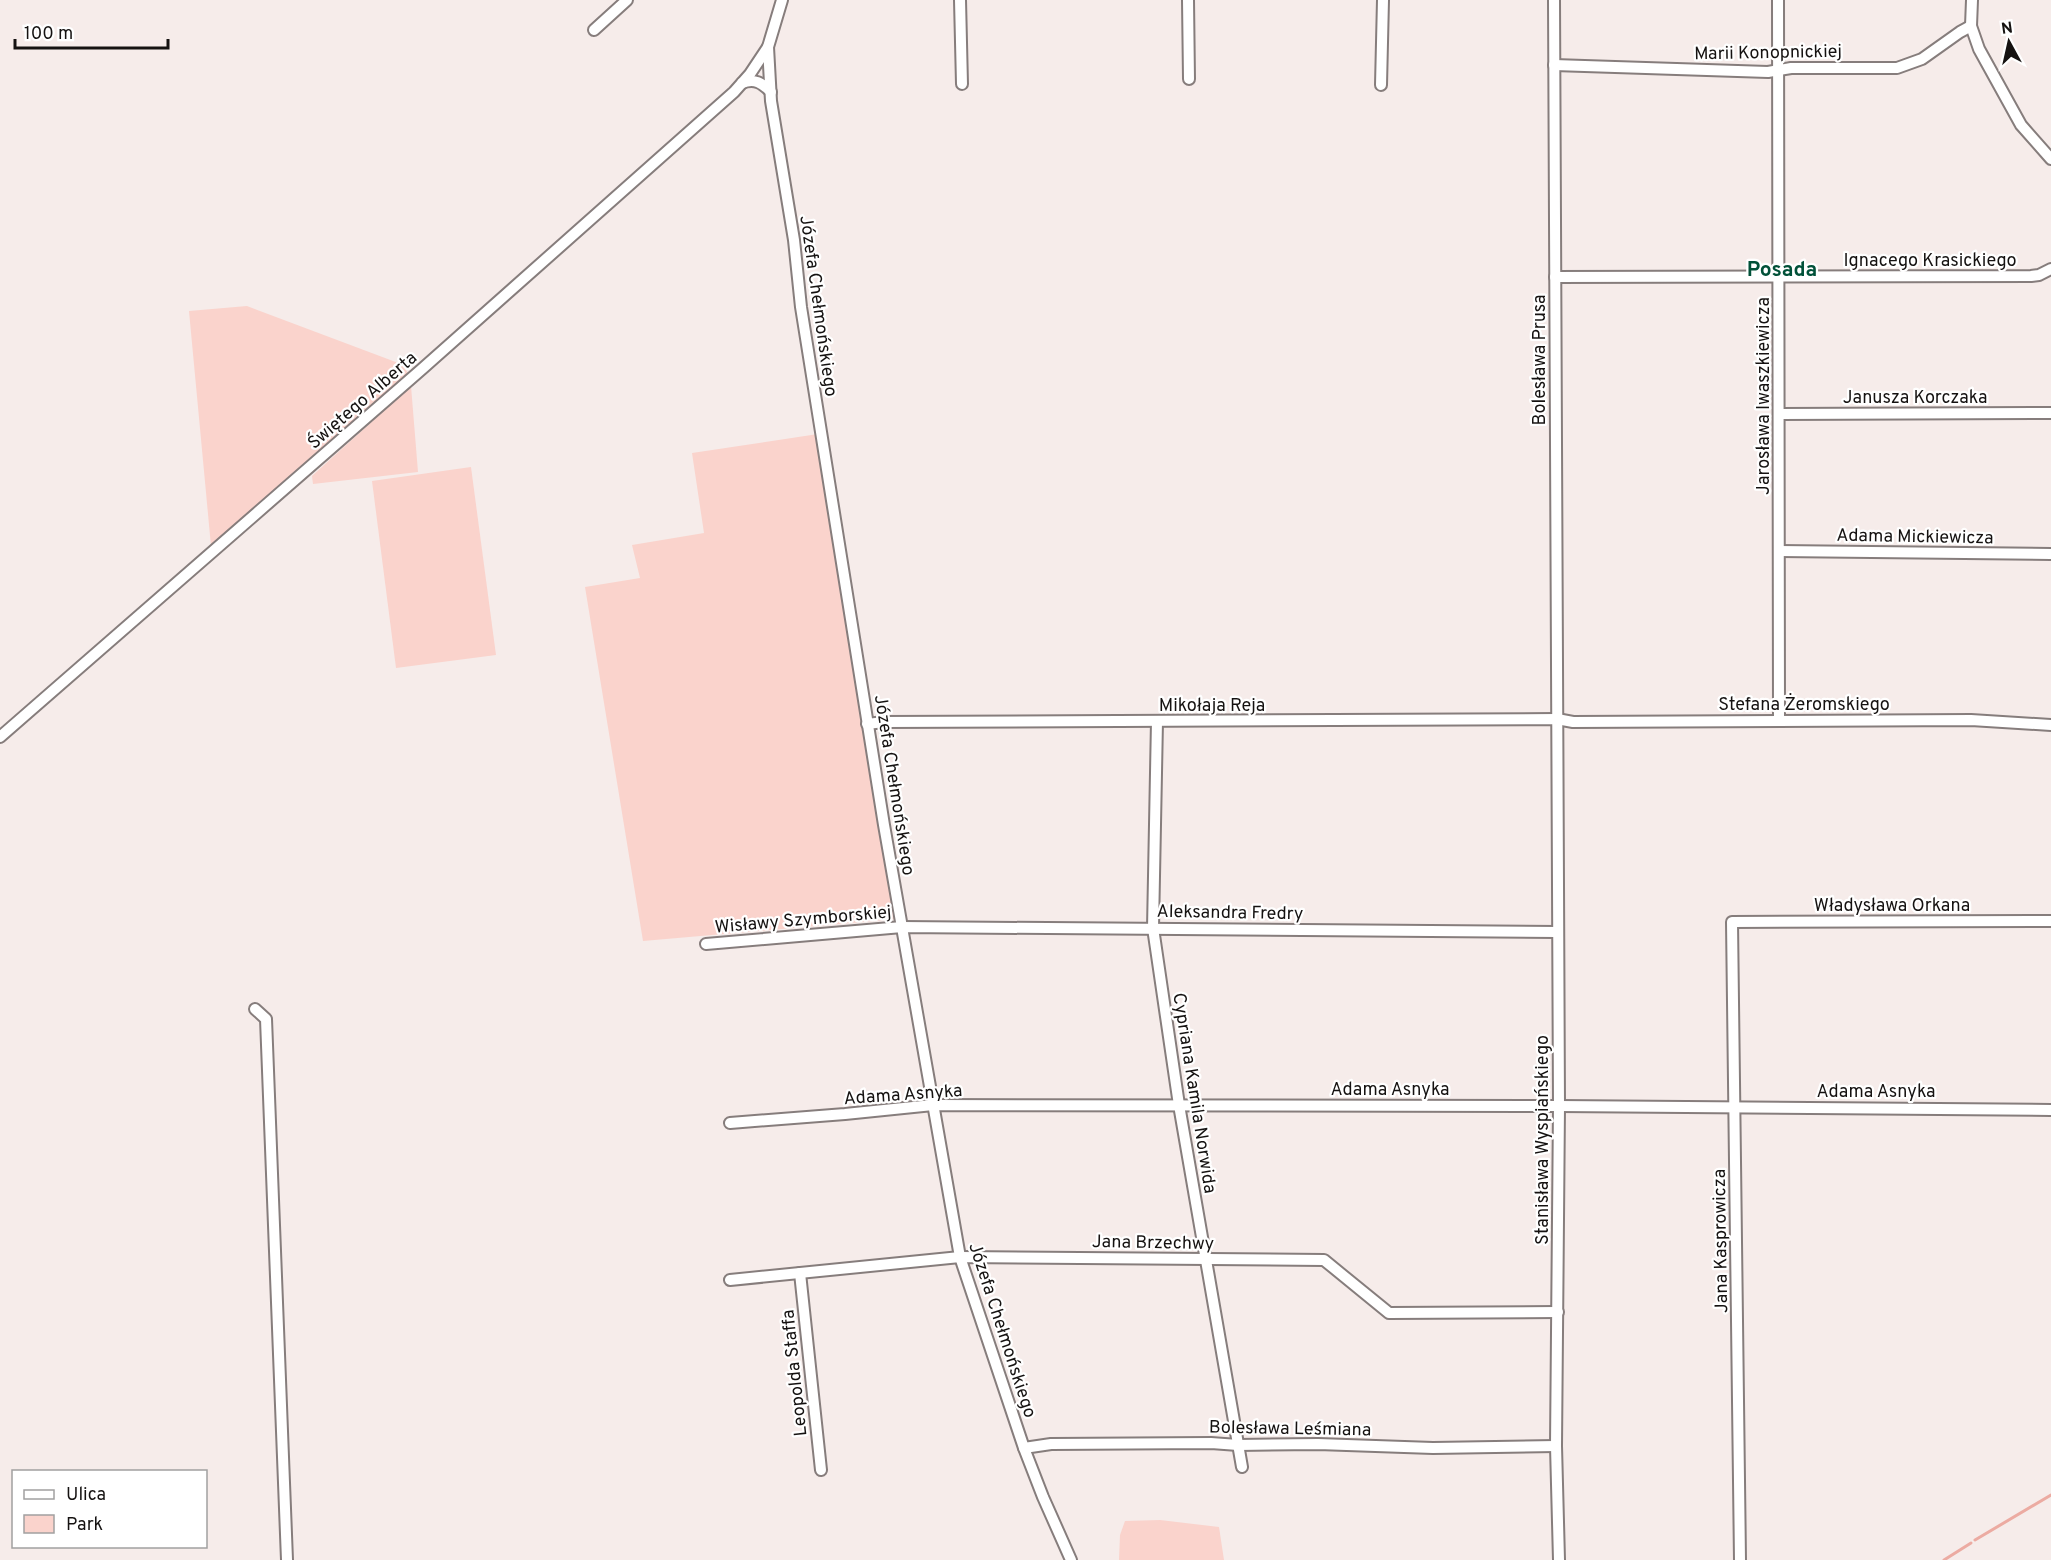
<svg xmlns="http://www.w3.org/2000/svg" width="2051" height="1560" font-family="Overpass,sans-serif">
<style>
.green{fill:#fad3cc}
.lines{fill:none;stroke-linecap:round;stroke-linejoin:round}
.stream{stroke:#ecaba2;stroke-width:3}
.minor-casing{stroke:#867d7c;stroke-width:14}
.minor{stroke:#fff;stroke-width:10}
.labels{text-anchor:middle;stroke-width:4.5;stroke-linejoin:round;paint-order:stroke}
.street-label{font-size:18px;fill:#151211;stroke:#fff}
.quarter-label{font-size:21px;font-weight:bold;fill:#015139;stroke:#fff}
</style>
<rect width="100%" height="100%" fill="#f6ecea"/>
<g class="green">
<path d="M247 306 401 364 409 374 211 546 189 311Z"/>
<path d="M411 386 418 472 313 484 312 476Z"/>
<path d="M818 434 896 919 643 941 585 587 640 578 632 545 704 533 692 453Z"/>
<path d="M471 467 496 655 396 668 372 481Z"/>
<path d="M1160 1520 1219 1527 1224 1560H1119L1120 1535 1125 1521Z"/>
</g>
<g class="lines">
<g class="stream">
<path d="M1975 1540 2051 1495"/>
<path d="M1944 1560 1971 1543"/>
</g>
<g class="minor-casing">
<g id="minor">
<path d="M782 0 768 47 771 101 794 240 801 307 884 825 960 1257 1024 1448 1043 1497 1071 1560"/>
<path d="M960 0 962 84"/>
<path d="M1188 0 1189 79"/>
<path d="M1554 0 1559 1106 1556 1446 1559 1560"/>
<path d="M1778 0 1779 720"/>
<path d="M1972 0 1971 26 1979 49 2021 125 2051 159"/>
<path d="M594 30 627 0"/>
<path d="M1554 65 1768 72 1791 68H1897L1922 59 1960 32 1971 26"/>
<path d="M742 83C755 78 762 83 771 92"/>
<path d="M1381 85 1383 0"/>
<path d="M1555 277 2031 276 2039 275 2051 269"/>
<path d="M1780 414 2051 413"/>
<path d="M1779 551 2051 554"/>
<path d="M1157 721 1153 928 1179 1105 1242 1467"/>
<path d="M867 724 884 722 1557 719 1573 722 1971 720 2051 725"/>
<path d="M0 737 422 369 734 92 750 74 768 47"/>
<path d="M706 944 902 927 1557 932"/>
<path d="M255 1009 266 1019 287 1560"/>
<path d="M730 1123 845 1114 933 1105 1559 1106 2051 1110"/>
<path d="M800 1273 821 1470"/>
<path d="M730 1280 960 1257 1324 1260 1389 1313 1558 1312"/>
<path d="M1024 1448 1051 1444 1211 1443 1238 1445 1318 1444 1433 1448 1556 1446"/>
<path d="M1740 1560 1732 922 2051 921"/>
</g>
</g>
<use href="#minor" class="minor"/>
</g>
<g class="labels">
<g class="street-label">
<text transform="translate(1768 52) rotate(-1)" y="6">Marii Konopnickiej</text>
<text x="1930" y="266">Ignacego Krasickiego</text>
<text transform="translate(819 306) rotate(82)" y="6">Józefa Chełmońskiego</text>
<text transform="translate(1539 360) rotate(-90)" y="6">Bolesława Prusa</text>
<text transform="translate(1763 396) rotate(-90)" y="6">Jarosława Iwaszkiewicza</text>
<text x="1915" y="403">Janusza Korczaka</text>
<text transform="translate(362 400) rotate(-41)" y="6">Świętego Alberta</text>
<text transform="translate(1915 536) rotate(1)" y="6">Adama Mickiewicza</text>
<text x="1804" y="710">Stefana Żeromskiego</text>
<text x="1212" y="711">Mikołaja Reja</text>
<text transform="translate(895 785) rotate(81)" y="6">Józefa Chełmońskiego</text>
<text x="1892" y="911">Władysława Orkana</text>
<text transform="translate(1230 912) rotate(1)" y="6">Aleksandra Fredry</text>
<text transform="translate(803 919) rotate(-5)" y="6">Wisławy Szymborskiej</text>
<text x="1390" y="1095">Adama Asnyka</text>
<text x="1876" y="1097">Adama Asnyka</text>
<text transform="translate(1195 1093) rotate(81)" y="6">Cypriana Kamila Norwida</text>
<text transform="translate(903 1094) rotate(-4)" y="6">Adama Asnyka</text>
<text transform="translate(1542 1140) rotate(-90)" y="6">Stanisława Wyspiańskiego</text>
<text transform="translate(1720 1241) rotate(-91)" y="6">Jana Kasprowicza</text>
<text transform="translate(1153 1242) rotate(1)" y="6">Jana Brzechwy</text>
<text transform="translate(1003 1330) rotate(72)" y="6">Józefa Chełmońskiego</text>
<text transform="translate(794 1373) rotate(-96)" y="6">Leopolda Staffa</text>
<text transform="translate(1290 1428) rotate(1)" y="6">Bolesława Leśmiana</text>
</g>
<g class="quarter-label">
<text x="1782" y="276">Posada</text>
</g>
</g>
<rect x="12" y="1470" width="195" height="78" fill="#ffffff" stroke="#a1a0a0" stroke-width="1.5"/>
<rect x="24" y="1490" width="30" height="9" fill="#ffffff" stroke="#a1a0a0" stroke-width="1.5"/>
<text x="66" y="1500" font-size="18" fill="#151211">Ulica</text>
<rect x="24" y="1515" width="30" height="18" fill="#fad3cc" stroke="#a1a0a0" stroke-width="1.5"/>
<text x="66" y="1530" font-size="18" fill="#151211">Park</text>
<g transform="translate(2009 42) rotate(352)" stroke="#ffffff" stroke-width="4.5" paint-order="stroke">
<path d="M0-4.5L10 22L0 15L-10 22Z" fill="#151211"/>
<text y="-9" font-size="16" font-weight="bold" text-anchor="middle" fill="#151211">N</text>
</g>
<path d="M15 39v9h153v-9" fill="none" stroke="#151211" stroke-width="3"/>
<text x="24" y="39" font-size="18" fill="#151211" stroke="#ffffff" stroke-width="4.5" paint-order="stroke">100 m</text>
</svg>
